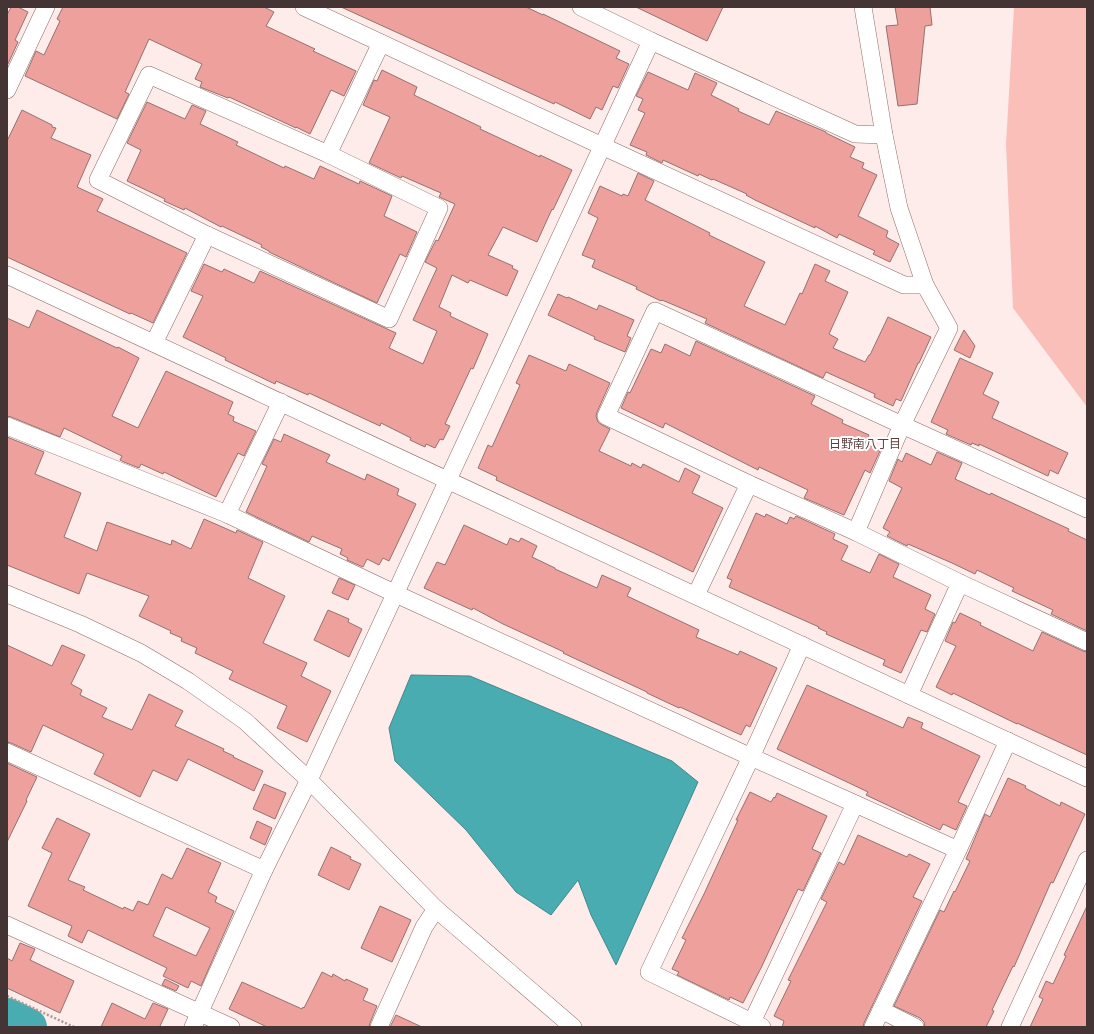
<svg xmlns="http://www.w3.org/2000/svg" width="1094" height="1034" font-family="'Work Sans','Noto Sans JP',sans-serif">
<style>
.green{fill:#fbbfba}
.water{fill:#48acb0;stroke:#47888a}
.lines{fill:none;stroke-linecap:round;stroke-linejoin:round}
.river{stroke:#48acb0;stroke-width:38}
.building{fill:#eea19c;stroke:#96716e;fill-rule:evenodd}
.minor-casing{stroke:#8f6b69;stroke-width:18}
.path{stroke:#a99997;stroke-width:2.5;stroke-dasharray:2 2;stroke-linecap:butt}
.minor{stroke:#fff;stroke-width:17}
.labels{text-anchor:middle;stroke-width:4;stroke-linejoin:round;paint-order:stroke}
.neighbourhood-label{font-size:12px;fill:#5f3e3c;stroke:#fff}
</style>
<rect width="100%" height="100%" fill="#fdecea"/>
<path class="green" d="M1014 7H1087V407L1013 308 1006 144Z"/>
<path class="water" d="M411 675 470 676 672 761 698 782 616 965 591 915 578 880 551 915 516 892 466 830 395 761 389 728Z"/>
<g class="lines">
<path class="river" d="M7 1017 28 1027"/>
</g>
<g class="building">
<path d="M11 7H18L28 12 15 40 18 42 7 66V15Z"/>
<path d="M63 7H264L274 12 266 26 315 49 313 51 356 71 344 96 331 90 310 134 296 127V128L229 97 228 98 200 87 202 82 195 79 202 64 149 39 125 92 129 94 117 119 25 76 36 51 44 55 60 21 57 19Z"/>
<path d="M341 7H526L543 15V14L620 51 616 58 629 64 618 88 613 86 602 110 596 107 590 119 555 102 554 104Z"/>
<path d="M636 7H723L707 41Z"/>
<path d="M895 7H930L932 25 925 26 917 104 898 106 886 26 898 25Z"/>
<path d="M382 70 417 87 414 95 481 127 480 129 540 157V155L572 170 553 210 552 209 537 242 503 227 488 255 513 266 512 268 518 271 507 296 470 280 468 283 452 275 439 307 451 313 450 316 488 334 473 369 471 368 445 424 450 426 443 440 440 439 435 448 426 444 425 447 410 440 411 438 381 423 380 426 309 393 308 395 276 381 275 384 225 360 226 358 183 337 203 296 191 291 204 264 222 272 224 269 254 283 260 271 396 333 389 348 423 364 437 331 413 320 437 268 425 262 436 240 438 241 455 204 439 197 441 193 402 176 401 178 369 163 390 117 363 105 374 80 377 81Z"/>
<path d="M648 72 688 90 695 73 717 83 711 95 739 109 738 111 769 125 776 111 826 132V133L855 147 850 157 864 163 862 168 877 175 858 216 888 231 886 237 899 244 890 262 873 254 875 251 839 234 837 238 815 226V228L755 200 746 195 747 194 713 179 712 180 699 174 698 176 663 160 662 163 646 155 647 152 630 145 645 113 638 110 643 99 636 96Z"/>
<path d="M147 102 185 119 192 105 206 111 200 124 238 142 236 145 284 168 285 166 314 179 320 166 359 184 360 181 392 196 384 216 417 232 406 257 400 254 377 303 269 252V251L261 247 262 245 222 226 221 227 185 208 184 210 164 201 165 199 127 181 141 150 127 143Z"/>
<path d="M22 110 52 125V127L56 128 51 138 91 155 77 187 103 199 97 211 187 253 153 323 131 313 130 314 7 257V141Z"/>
<path d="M638 173 654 181 645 200 710 233 709 235 765 262 744 306 785 325 800 293 802 294 815 264 830 271 825 281 848 292 829 334 838 339 833 348 865 362 869 355H870L888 317 931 337 919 363H918L901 401 896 399 893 406 874 397 875 394 826 372 823 378 705 323 707 319 662 300 661 301 636 289 637 287 592 267 595 260 582 255 598 218 588 213 600 186 622 196 623 194 628 196Z"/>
<path d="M558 294 567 298 568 297 597 310 599 305 634 320 627 336 631 338 625 352 594 339 595 337 548 315Z"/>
<path d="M37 310 117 348 118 347 139 358 112 416 138 428 166 371 233 402 228 414 234 417 233 421 256 431 244 456 238 453 216 497 164 472 163 474 141 464 139 468 124 462 120 460 122 456 64 428 60 437 11 417 7 416V318L29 328Z"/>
<path d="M964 330 975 346 970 358 954 350Z"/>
<path d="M696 341 815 396 811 404 843 420 842 423 869 435 865 443 880 451 870 473 865 470 844 515 804 498 808 490 759 467 758 470 665 423 663 428 621 408 628 392 630 393 651 349 661 353 665 344 690 356Z"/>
<path d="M529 355 566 371 569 364 610 383 597 412 596 416 598 422 602 425 610 429 599 451 631 466 632 463 641 468 643 464 679 482 685 468 700 476 692 493 723 508 693 572 656 554 496 480 497 477 478 468 488 445 492 447 520 385 516 383Z"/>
<path d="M960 358 993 373 983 394 999 402 992 418 1068 453 1058 474 1050 470 1048 476 979 444V446L972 443 971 445 946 434 948 430 931 422Z"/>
<path d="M284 434 330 455 326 462 365 480 367 474 399 489 397 495 416 504 389 561 383 558 379 565 367 559 363 567 347 560 348 558 340 554 342 549 312 536 309 542 246 512 267 466 262 464 274 439 281 442Z"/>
<path d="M7 437 44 452 35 474 81 493 64 537 97 551 107 522 171 545 172 540 191 549 204 519 236 533 237 530 263 542 248 578 285 596 263 643 307 663 301 676 331 691 307 742 277 728 287 706 229 679 233 671 195 653 197 648 181 641 182 638 170 633 171 631 139 616 149 596 87 573 79 594 7 565Z"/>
<path d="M937 452 962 463 955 479 990 495 991 493 997 496 1069 529 1068 531 1087 540V631L1051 614 1053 610 1012 591 1014 588 977 570 975 574 952 563 908 544 907 546 887 536 890 532 883 528 902 488 889 481 898 459 902 462 906 453 931 465Z"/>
<path d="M756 513 765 517 766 514 787 524 790 517 794 519 796 516 835 534 833 539 848 546 841 560 870 573 879 554 899 564 893 577 931 595 925 609 935 614 927 632 921 630 901 673 883 665 885 660 826 634 827 632 818 628 819 627 729 587 732 580 727 578Z"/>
<path d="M464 525 507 545 510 538 519 542 521 538 537 546 532 557 555 568V569L597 588 602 575 631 588 627 596 699 630 696 637 738 655 740 651 777 668 750 727 746 725 741 735 680 707 679 708 647 693V692L563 653 564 652 503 624 473 608 472 610 424 588 437 562 445 565Z"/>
<path d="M339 578 355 585 348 600 332 593Z"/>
<path d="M328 610 349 619 348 622 362 629 349 657 314 640Z"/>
<path d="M960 613 981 623 980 625 1033 651 1042 632 1083 651 1087 652V755L1017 723V724L953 693 952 695 936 687 956 646 945 641 953 622 955 623Z"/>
<path d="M7 645 52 666 62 645 85 655 71 684 82 690 80 695 107 708 102 717 132 730 149 694 183 711 175 726 224 749 223 751 234 756 233 757 263 771 254 791 188 759 177 781 153 770 140 797 94 774 104 754 43 725 31 752 11 743 7 742Z"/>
<path d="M807 685 903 728 908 717 923 723 921 728 980 756 958 802 967 806 956 830 943 824 940 830 866 795 868 792 847 782 777 749Z"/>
<path d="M7 763 37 777 26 800 27 801 7 842Z"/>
<path d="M1008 778 1026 786 1025 788 1060 806 1061 802 1085 814 1053 883 1051 882 1014 967 1013 966 992 1010 994 1011 986 1027H925L924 1022 920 1018 894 1006 940 910 944 912 954 891 955 892 970 861 966 859 985 814 990 817Z"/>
<path d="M264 784 286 793 275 819 253 809Z"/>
<path d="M750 792 771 802 774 797 775 798 777 793 827 816 812 849 821 853 803 891 798 889 761 968 743 1003 730 997 729 1000 677 975 679 972 672 969 686 940 682 938 704 894 738 820H736Z"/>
<path d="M57 818 90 834 68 880 85 887 83 890 123 909 124 907 133 911 138 901 148 905 162 874 172 879 187 848 221 863 208 892 217 897 215 902 234 911 201 986 191 981 188 988 163 976 167 968 88 930 82 943 68 936 72 926 28 906 52 853 42 848ZM166 907 210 928 196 956 153 936Z"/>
<path d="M257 821 272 828 265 845 250 838Z"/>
<path d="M858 835 907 857 909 854 930 864 913 897 922 901 864 1023 863 1027H782L784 1021 774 1016 791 981 788 980 827 902 821 899 839 862 844 865Z"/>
<path d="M331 847 351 857 350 859 361 864 349 890 318 875Z"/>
<path d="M380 906 411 920 392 962 361 948Z"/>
<path d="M1087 906V1027H1030L1043 999 1039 997 1046 981 1053 984 1066 956 1064 955Z"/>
<path d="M20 943 35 949 30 960 74 981 60 1013 7 988V958L12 961Z"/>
<path d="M322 972 332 977 333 974 345 981 346 979 368 989 363 1000 377 1006 370 1023 369 1027H267L229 1009 242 982 302 1009 303 1007 304 1008Z"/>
<path d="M165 979 179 986 176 991 162 985Z"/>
<path d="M112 1003 145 1019 153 1003 168 1009 160 1026 163 1027H101Z"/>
<path d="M396 1015 422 1027H390Z"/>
</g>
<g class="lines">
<g class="minor-casing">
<g id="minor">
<path d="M304 7 602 146 904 285H925"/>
<path d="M581 7 651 41 855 134 884 135"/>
<path d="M149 75 328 154 439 208 389 319 207 235 98 180Z"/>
<path d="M7 90 46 7"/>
<path d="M328 154 381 43"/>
<path d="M7 275 1087 778"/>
<path d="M154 343 207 235"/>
<path d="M7 426 227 514 396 594 751 757 958 850"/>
<path d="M1087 509 902 425 655 311 606 416 749 484 856 532 960 583 1087 642"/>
<path d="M227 514 281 402"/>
<path d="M856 532 902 425 949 328 925 285 899 208 884 135 863 7"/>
<path d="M7 594 80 624 141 653 188 681 245 721 309 780 436 909 573 1027"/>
<path d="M696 595 749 484"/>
<path d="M909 695 960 583"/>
<path d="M7 752 264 870"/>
<path d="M7 925 231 1027"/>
<path d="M881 1010 915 1027"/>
<path d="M752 1022 855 804"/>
<path d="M193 1027 264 870 309 780 651 41"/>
<path d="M379 1027 424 927 436 909"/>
<path d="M762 1027 649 972 751 757 802 645"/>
<path d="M873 1027 958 850 1008 741"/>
<path d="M1010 1027 1087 860"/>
</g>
</g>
<path class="path" d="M7 996 74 1027"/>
<use href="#minor" class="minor"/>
</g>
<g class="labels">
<g class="neighbourhood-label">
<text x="865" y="448">日野南八丁目</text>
</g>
</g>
<rect width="1094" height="1034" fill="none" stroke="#443433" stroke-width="16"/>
</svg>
